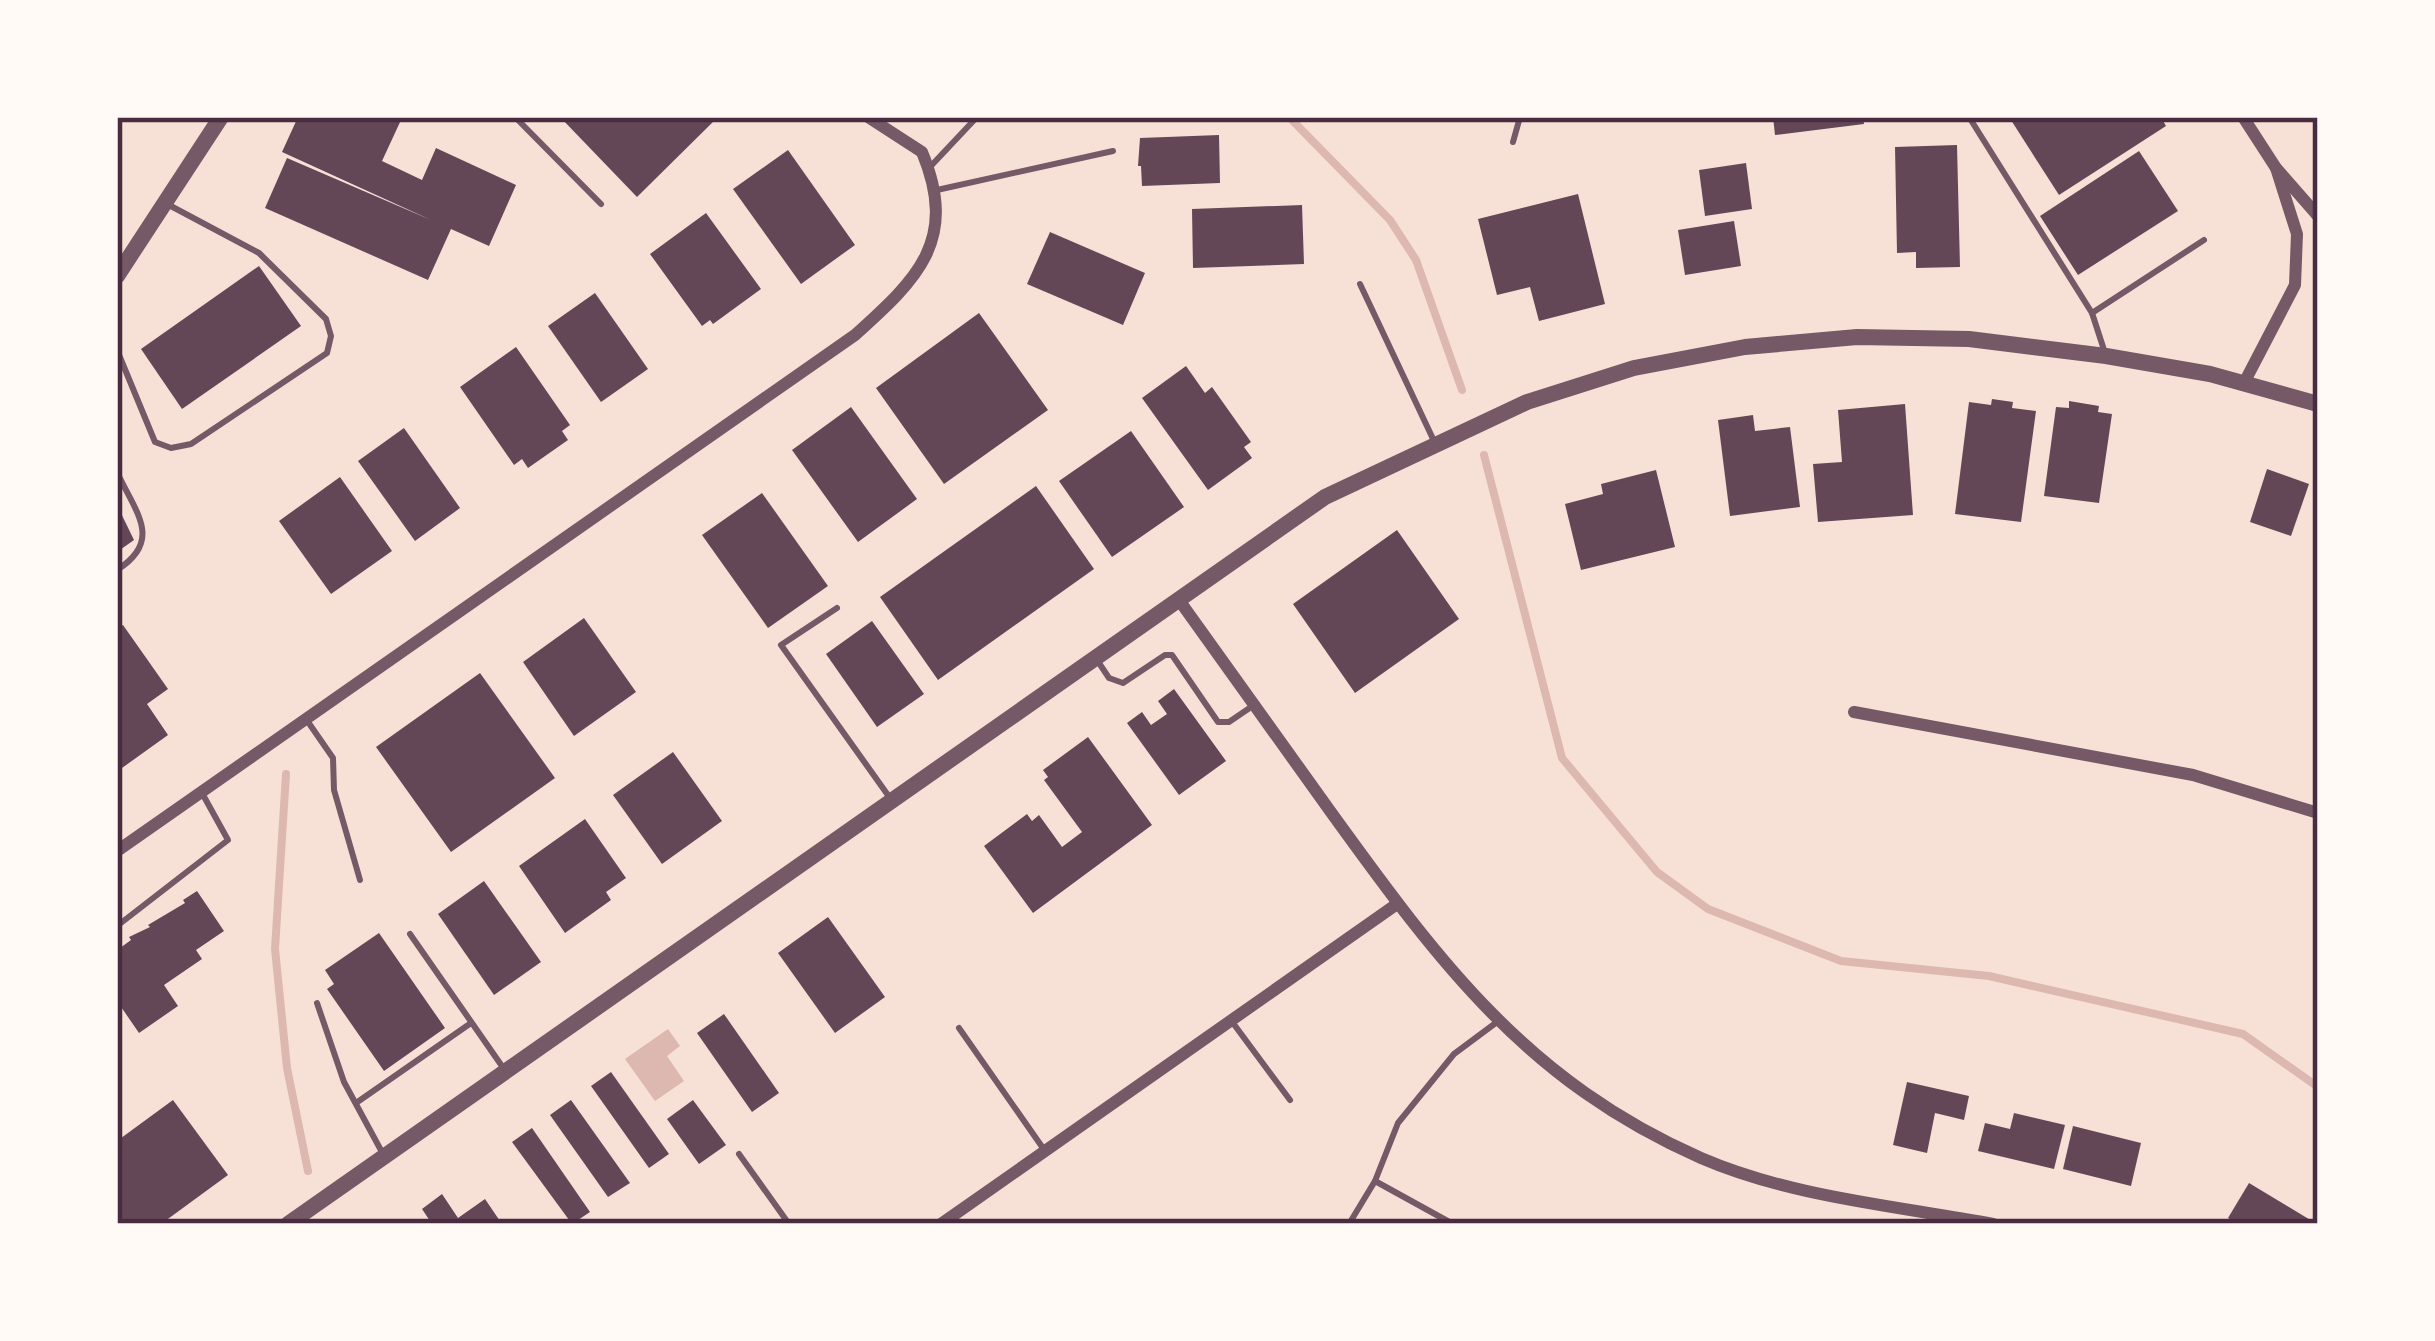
<svg xmlns="http://www.w3.org/2000/svg" width="2435" height="1341" font-family="'Work Sans',sans-serif">
<style>
.water{fill:#dcb8b0}
.lines{fill:none;stroke-linecap:round;stroke-linejoin:round}
.stream{stroke:#dcb8b0;stroke-width:8}
.building{fill:#644757}
.service{stroke:#755966;stroke-width:6}
.minor{stroke:#755966;stroke-width:12}
.tertiary{stroke:#755966;stroke-width:16}
.neatline{fill:none;stroke:#4a2c40;stroke-width:4.5}
</style>
<rect width="100%" height="100%" fill="#f7e1d7"/>
<path class="water" d="M668 1029 680 1046 667 1056 684 1081 655 1101 625 1059Z"/>
<g class="lines">
<g class="stream">
<path d="M1289 117 1390 220 1416 260 1462 390"/>
<path d="M1484 455 1562 758 1657 872 1708 909 1841 961 1989 976 2243 1034 2318 1087"/>
<path d="M286 774 275 949 287 1068 308 1171"/>
</g>
</g>
<g class="building">
<path d="M298 117H395L401 120 382 161 422 180 436 148 516 185 489 246 451 229 428 280 265 208 287 158 431 220 282 152Z"/>
<path d="M560 117H718L637 197Z"/>
<path d="M1773 117H1863L1864 124 1775 135Z"/>
<path d="M2009 117H2161L2166 126 2059 195Z"/>
<path d="M1219 135 1220 183 1142 186 1141 166H1138L1140 138Z"/>
<path d="M1957 145 1960 267 1916 268V252L1897 253 1895 147Z"/>
<path d="M788 150 855 245 801 284 733 189Z"/>
<path d="M2139 151 2178 211 2078 275 2040 216Z"/>
<path d="M1746 163 1752 209 1705 216 1699 170Z"/>
<path d="M1578 194 1605 304 1539 321 1530 287 1497 295 1478 219Z"/>
<path d="M1302 205 1304 264 1193 268 1192 209Z"/>
<path d="M706 213 761 289 713 324 710 320 702 326 650 254Z"/>
<path d="M1734 221 1741 266 1685 275 1678 230Z"/>
<path d="M1050 232 1145 273 1123 325 1027 284Z"/>
<path d="M259 266 301 326 182 409 141 349Z"/>
<path d="M595 293 648 369 601 402 548 326Z"/>
<path d="M979 313 1048 410 944 484 876 388Z"/>
<path d="M516 347 570 425 562 431 568 440 528 468 522 459 514 465 460 387Z"/>
<path d="M1186 366 1205 393 1212 387 1251 442 1244 447 1252 458 1208 490 1142 398Z"/>
<path d="M1992 399 2013 402 2012 408 2036 411 2021 522 1955 514 1969 402 1991 405Z"/>
<path d="M2069 401 2099 406 2098 412 2112 414 2099 503 2044 496 2056 407 2069 408Z"/>
<path d="M1905 404 1913 515 1818 522 1813 464 1842 462 1838 410Z"/>
<path d="M851 407 917 499 858 542 792 450Z"/>
<path d="M1753 415 1755 431 1790 427 1800 507 1730 516 1718 420Z"/>
<path d="M404 428 460 508 415 541 358 461Z"/>
<path d="M1131 431 1184 507 1112 557 1059 481Z"/>
<path d="M2267 469 2309 484 2291 536 2250 522Z"/>
<path d="M1656 470 1675 547 1581 570 1565 504 1603 494 1601 484Z"/>
<path d="M340 477 392 551 331 594 279 521Z"/>
<path d="M1036 486 1094 569 938 680 880 597Z"/>
<path d="M762 493 828 586 768 628 702 535Z"/>
<path d="M117 505 134 540 117 552Z"/>
<path d="M1397 530 1459 619 1355 693 1293 604Z"/>
<path d="M584 618 636 692 574 736 523 662Z"/>
<path d="M872 621 924 694 877 727 826 654Z"/>
<path d="M123 625 168 689 147 704 168 735 122 768 117 760V629Z"/>
<path d="M480 673 555 778 451 852 376 747Z"/>
<path d="M1174 689 1226 761 1179 795 1127 723 1142 712 1151 725 1167 714 1158 701Z"/>
<path d="M1088 737 1152 825 1033 913 984 846 1027 814 1032 821 1039 815 1062 847 1082 832 1044 780 1048 777 1043 770Z"/>
<path d="M673 752 722 821 662 864 613 795Z"/>
<path d="M585 819 626 878 606 892 611 900 565 933 519 866Z"/>
<path d="M484 881 541 962 494 995 438 914Z"/>
<path d="M197 891 224 931 196 950 202 959 164 985 178 1006 139 1033 117 1001V943L120 948 131 940 129 937 150 927 148 925 185 903 183 900Z"/>
<path d="M828 917 885 997 835 1033 778 953Z"/>
<path d="M379 933 445 1028 384 1071 327 989 334 984 325 970Z"/>
<path d="M724 1014 779 1093 752 1112 697 1033Z"/>
<path d="M611 1072 669 1154 649 1168 591 1086Z"/>
<path d="M1907 1082 1969 1096 1964 1120 1935 1113 1927 1153 1893 1145Z"/>
<path d="M173 1100 228 1175 161 1224H122L117 1217V1141Z"/>
<path d="M571 1100 630 1183 608 1197 550 1115Z"/>
<path d="M693 1100 726 1145 699 1164 667 1119Z"/>
<path d="M2014 1113 2065 1125 2054 1169 1978 1151 1985 1123 2010 1129Z"/>
<path d="M2073 1126 2141 1143 2131 1186 2063 1169Z"/>
<path d="M532 1128 590 1212 572 1224 512 1142Z"/>
<path d="M2249 1183 2317 1224H2238L2228 1218Z"/>
<path d="M442 1194 458 1218 485 1199 502 1224H432L422 1209Z"/>
</g>
<g class="lines">
<g class="service">
<path d="M515 117 601 204"/>
<path d="M1969 117 2092 313 2105 353"/>
<path d="M1513 142 1520 117"/>
<path d="M929 168 977 117"/>
<path d="M937 190 1113 151"/>
<path d="M1360 284 1434 441"/>
<path d="M2092 313 2204 240"/>
<path d="M117 350 155 442 171 448 191 444 327 353 331 336 326 319 259 253 167 204"/>
<path d="M117 472C135 512 164 540 117 570"/>
<path d="M837 608 781 645 890 798"/>
<path d="M1097 660 1109 678 1123 683 1165 655H1172L1218 722H1229L1254 705"/>
<path d="M306 719 333 758 334 790 360 880"/>
<path d="M117 926 228 840 202 793"/>
<path d="M410 934 504 1069"/>
<path d="M317 1003 344 1082 383 1154"/>
<path d="M1233 1023 1290 1100"/>
<path d="M959 1028 1045 1151"/>
<path d="M356 1103 471 1023"/>
<path d="M739 1154 789 1224"/>
<path d="M1349 1224 1375 1181"/>
<path d="M1453 1224 1375 1181 1398 1123 1454 1054 1497 1022"/>
</g>
<g class="minor">
<path d="M2243 117 2276 168 2318 216"/>
<path d="M2244 383 2295 285 2297 234 2276 168"/>
<path d="M1179 600C1230 672 1282 743 1333 815 1440 963 1528 1082 1701 1158 1791 1197 1897 1206 1993 1224"/>
<path d="M1854 712 2193 775 2318 813"/>
<path d="M117 851 855 335C917 279 959 241 922 152L868 117"/>
<path d="M941 1224 1397 904"/>
</g>
<g class="tertiary">
<path d="M117 276 221 117"/>
<path d="M288 1224 1325 497 1527 402 1634 368 1745 347 1857 337 1969 339 2106 356 2210 374 2318 404"/>
</g>
</g>
<rect width="2435" height="1341" fill="none" stroke="#fffaf5" stroke-width="240"/>
<rect x="120" y="120" width="2195" height="1101" class="neatline"/>
</svg>
